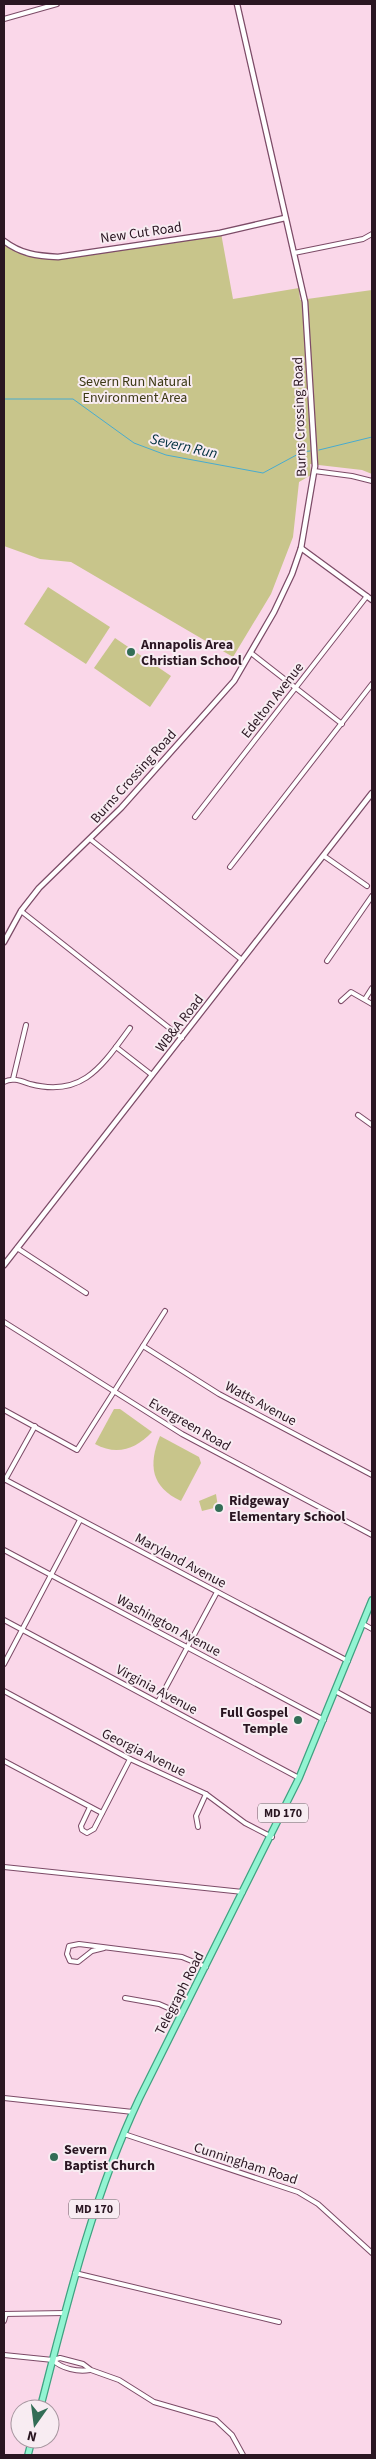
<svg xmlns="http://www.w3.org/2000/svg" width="376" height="2459" font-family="'Source Sans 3',sans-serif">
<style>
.green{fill:#c8c58b}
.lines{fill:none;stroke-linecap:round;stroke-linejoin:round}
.stream{stroke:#48abcf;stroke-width:1}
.minor-casing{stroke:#7c4b67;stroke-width:6}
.tertiary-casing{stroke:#7c4b67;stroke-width:7}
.primary-casing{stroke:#3fa281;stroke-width:8}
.minor{stroke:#fff;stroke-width:4}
.tertiary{stroke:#fff;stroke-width:4.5}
.primary{stroke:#92f4d2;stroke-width:5.5}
.poi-dot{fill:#336d56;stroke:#f8ecf2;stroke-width:2}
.labels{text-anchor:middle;stroke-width:4;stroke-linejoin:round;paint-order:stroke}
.shield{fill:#f8ecf2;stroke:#685660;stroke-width:1}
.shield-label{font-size:12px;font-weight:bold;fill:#2a1622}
.street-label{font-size:14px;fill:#2a1622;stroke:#f8ecf2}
.park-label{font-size:14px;fill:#3c3915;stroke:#f8ecf2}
.poi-label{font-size:14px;font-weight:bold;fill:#2a1622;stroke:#f8ecf2;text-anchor:start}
.water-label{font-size:15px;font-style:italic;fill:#01303f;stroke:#f8ecf2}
</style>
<rect width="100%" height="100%" fill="#fad7e9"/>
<g class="green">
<path d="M221 233 233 299 299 288 300 300 372 290V474L362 470 310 464 311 475 299 482 293 537 271 594 233 657 71 562 40 559 4 546V241L25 252 48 256Z"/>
<path d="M48 587 110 627 86 664 24 624Z"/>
<path d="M115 638 171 676 150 707 94 668Z"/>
<path d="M114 1409H120L152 1432C136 1449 117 1456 95 1444Z"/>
<path d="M160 1436 199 1457 201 1463 181 1501C151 1487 148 1465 160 1436Z"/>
<path d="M216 1494 218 1507 202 1511 199 1501Z"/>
</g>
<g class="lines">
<g class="stream">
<path d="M4 399H73L134 443 166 455 263 473 302 452 310 451"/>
<path d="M319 450 372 437"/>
</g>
<g class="minor-casing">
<g id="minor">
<path d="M4 19 57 4"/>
<path d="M294 253 363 239 372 234"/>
<path d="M314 471 352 476 372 481"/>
<path d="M251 653 342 724"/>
<path d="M195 817 367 596"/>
<path d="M90 839 242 960"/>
<path d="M324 856 367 886"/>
<path d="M230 867 372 684"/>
<path d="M21 911 182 1038"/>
<path d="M327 961 372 896"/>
<path d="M365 999 372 988"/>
<path d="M341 1001 351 992 372 1004"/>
<path d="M116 1047 152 1075"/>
<path d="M13 1079 26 1025"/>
<path d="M4 1082C12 1077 21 1081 30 1084 83 1098 102 1066 130 1028"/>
<path d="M358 1115 372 1125"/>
<path d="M17 1248 86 1293"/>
<path d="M4 1322 182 1434 372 1535"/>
<path d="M143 1346 219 1394 372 1475"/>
<path d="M4 1410 77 1450 165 1311"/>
<path d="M4 1479 348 1661"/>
<path d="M5 1480 35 1426"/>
<path d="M4 1550 324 1720"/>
<path d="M4 1620 299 1778"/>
<path d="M363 1624 372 1629"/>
<path d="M4 1664 80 1520"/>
<path d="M4 1691 130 1759 206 1794 245 1823 272 1837"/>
<path d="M335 1691 372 1711"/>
<path d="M158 1702 217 1592"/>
<path d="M4 1761 102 1813"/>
<path d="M90 1807 81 1826 82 1830 87 1833 94 1829 130 1759"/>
<path d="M198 1827 196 1816 206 1794"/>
<path d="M4 1867 243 1892"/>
<path d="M104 1948 92 1951 78 1962 70 1961 67 1954 69 1946 79 1944 182 1957 206 1967"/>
<path d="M125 1998 159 2004 182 2014"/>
<path d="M4 2098 133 2112"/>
<path d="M124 2134 298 2192 318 2204 372 2253"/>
<path d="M75 2273 279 2322"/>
<path d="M4 2314 65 2313"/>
<path d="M4 2321 6 2314"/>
<path d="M4 2355 53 2360 60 2358 83 2364 91 2370 119 2380 154 2402 216 2420 232 2435 243 2455"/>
<path d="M53 2360C62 2369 78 2372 90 2370"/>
</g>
</g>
<g class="tertiary-casing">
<g id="tertiary">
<path d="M4 241C21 254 37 256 58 257L220 233 285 218"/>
<path d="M301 548 372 600"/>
<path d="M4 942 21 911 39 888 121 808 234 681 274 612 292 574 301 548 315 466 305 302 237 4"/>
<path d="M4 1265 372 793"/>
</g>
</g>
<g class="primary-casing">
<g id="primary">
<path d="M40 2409C67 2304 92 2199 139 2099L299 1778 372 1600"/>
<path d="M28 2455 32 2439"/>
</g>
</g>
<use href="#minor" class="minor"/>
<use href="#tertiary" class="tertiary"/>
<use href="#primary" class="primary"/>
</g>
<g class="poi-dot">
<circle cx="131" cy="652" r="5"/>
<circle cx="219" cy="1508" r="5"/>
<circle cx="298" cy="1720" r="5"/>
<circle cx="54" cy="2157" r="5"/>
</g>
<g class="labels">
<g class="shield">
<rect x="258" y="1803.5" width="50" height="19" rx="4"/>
<rect x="69" y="2199.5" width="50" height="19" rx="4"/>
</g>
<g class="shield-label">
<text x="283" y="1817">MD 170</text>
<text x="94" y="2213">MD 170</text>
</g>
<g class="street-label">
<text transform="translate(141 232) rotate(-8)" y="5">New Cut Road</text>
<text transform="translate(299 417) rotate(-92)" y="5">Burns Crossing Road</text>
<text transform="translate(272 700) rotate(-52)" y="5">Edelton Avenue</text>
<text transform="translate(133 776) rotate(-48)" y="5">Burns Crossing Road</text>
<text transform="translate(179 1023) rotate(-52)" y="5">WB&amp;A Road</text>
<text transform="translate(261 1403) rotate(28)" y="5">Watts Avenue</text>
<text transform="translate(190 1424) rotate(30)" y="5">Evergreen Road</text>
<text transform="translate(181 1560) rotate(28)" y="5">Maryland Avenue</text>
<text transform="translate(169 1625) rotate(28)" y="5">Washington Avenue</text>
<text transform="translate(157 1689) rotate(28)" y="5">Virginia Avenue</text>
<text transform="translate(144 1752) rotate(26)" y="5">Georgia Avenue</text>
<text transform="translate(179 1993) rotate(-63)" y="5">Telegraph Road</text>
<text transform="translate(246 2163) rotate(18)" y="5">Cunningham Road</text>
</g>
<g class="park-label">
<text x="135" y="386">Severn Run Natural<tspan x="135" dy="16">Environment Area</tspan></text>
</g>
<g class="poi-label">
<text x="141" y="649">Annapolis Area<tspan x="141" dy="16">Christian School</tspan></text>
<text x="229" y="1505">Ridgeway<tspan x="229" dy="16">Elementary School</tspan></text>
<text x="288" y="1717" text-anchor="end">Full Gospel<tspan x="288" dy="16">Temple</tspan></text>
<text x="64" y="2154">Severn<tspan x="64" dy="16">Baptist Church</tspan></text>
</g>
<g class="water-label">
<text transform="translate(184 446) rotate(13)" y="5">Severn Run</text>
</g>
</g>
<rect width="376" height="2459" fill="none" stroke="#2a1622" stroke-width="10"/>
<g transform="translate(35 2424) rotate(194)"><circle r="24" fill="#f8ecf2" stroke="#a6969f"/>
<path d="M0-4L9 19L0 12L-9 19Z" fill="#336d56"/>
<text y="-8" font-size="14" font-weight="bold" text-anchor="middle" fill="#2a1622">N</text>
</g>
</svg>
